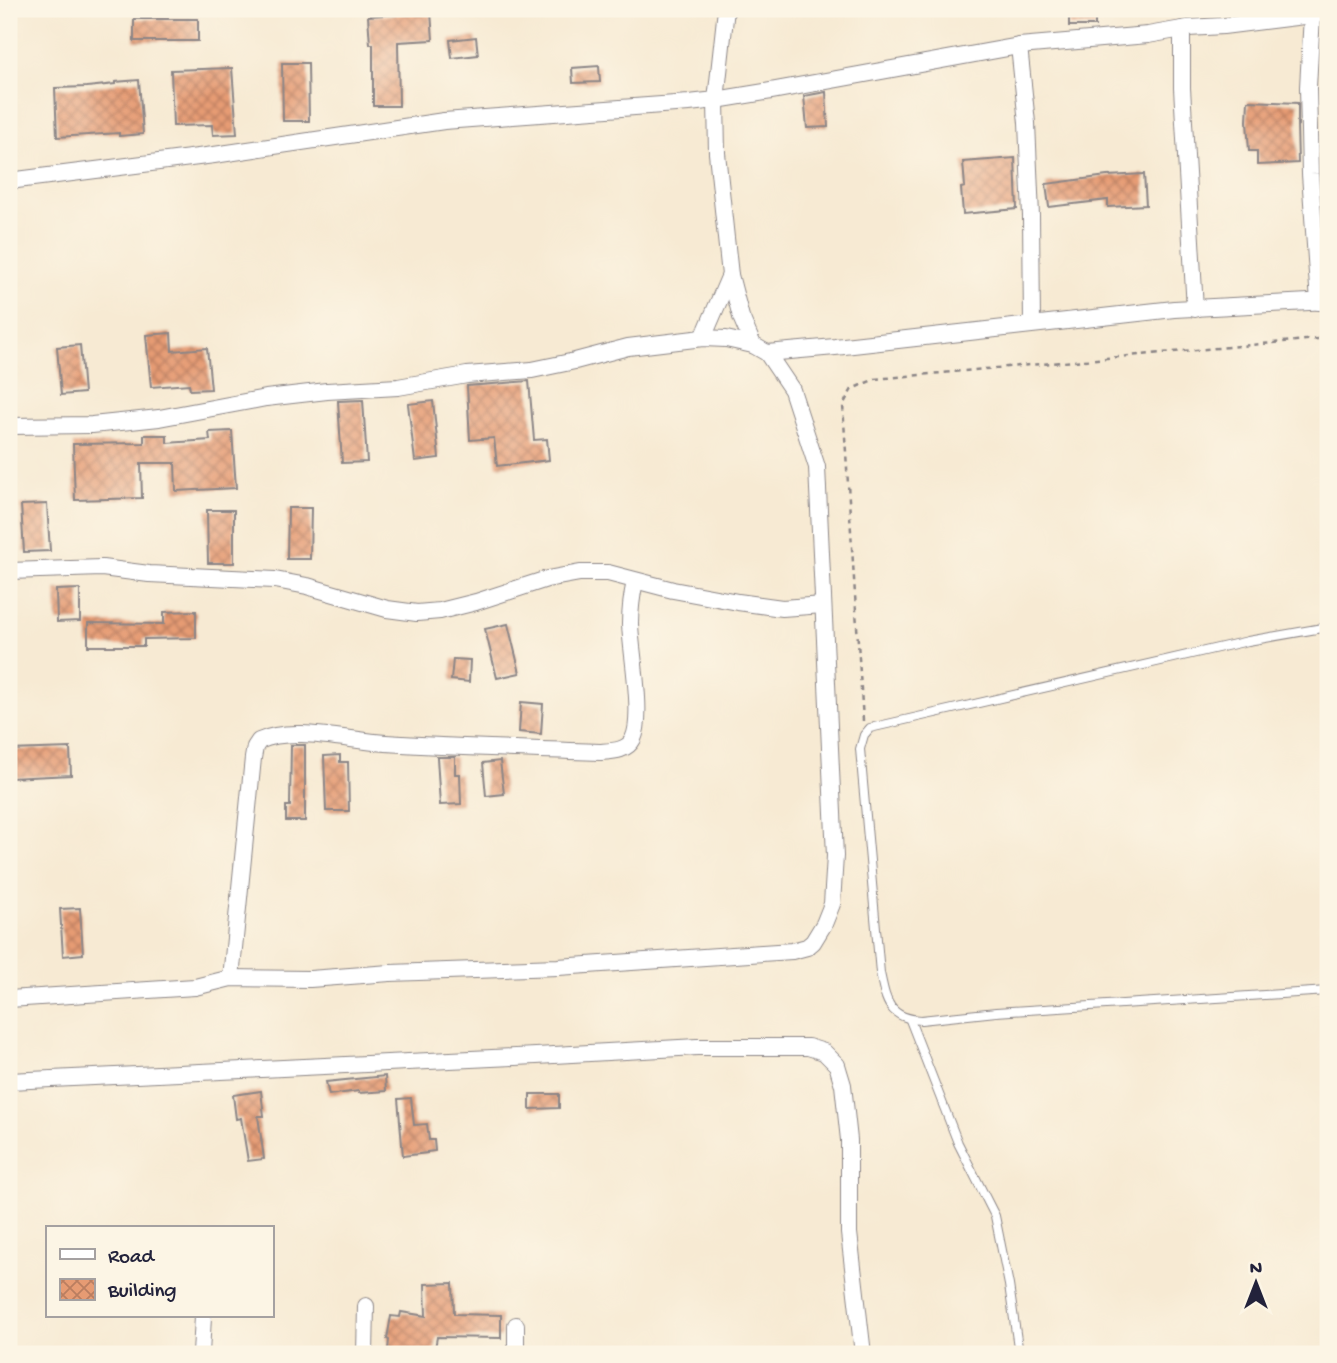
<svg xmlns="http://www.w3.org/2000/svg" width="1337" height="1363" font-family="'Gochi Hand',sans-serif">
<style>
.building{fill:url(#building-cross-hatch)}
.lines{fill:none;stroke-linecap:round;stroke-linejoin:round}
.service-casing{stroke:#8c8687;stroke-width:10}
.minor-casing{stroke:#8c8687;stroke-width:18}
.path{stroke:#8c8687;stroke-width:2.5;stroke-dasharray:5 5;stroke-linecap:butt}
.service{stroke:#fff;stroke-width:8}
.minor{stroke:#fff;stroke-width:16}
</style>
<defs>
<pattern id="building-cross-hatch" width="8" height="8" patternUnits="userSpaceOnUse" patternTransform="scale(1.75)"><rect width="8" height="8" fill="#e69b73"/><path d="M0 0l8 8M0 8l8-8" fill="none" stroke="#ba7e60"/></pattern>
</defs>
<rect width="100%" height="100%" fill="#fcf5e5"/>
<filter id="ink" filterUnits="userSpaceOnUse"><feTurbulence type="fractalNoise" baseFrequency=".0143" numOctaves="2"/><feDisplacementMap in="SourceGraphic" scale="14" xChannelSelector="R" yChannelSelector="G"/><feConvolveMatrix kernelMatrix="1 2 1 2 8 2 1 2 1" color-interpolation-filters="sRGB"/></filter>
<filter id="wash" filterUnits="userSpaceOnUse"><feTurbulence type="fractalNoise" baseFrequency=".00686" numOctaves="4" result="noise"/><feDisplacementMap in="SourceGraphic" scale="28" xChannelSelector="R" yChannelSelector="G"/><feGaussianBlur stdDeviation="1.57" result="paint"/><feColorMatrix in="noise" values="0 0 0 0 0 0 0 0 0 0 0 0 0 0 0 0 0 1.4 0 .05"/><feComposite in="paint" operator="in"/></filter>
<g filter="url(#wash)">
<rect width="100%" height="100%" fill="#f7ead3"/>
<g id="blocks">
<g class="building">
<rect x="1069" y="9" width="26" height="17"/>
<path d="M431 12 433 40 398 42 399 106H373V44H370L368 16Z"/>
<rect x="134" y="19" width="64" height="22"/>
<path d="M476 37 478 55 452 58 450 40Z"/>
<path d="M282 63H308L309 121H283Z"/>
<path d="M599 66 600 82 573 83 572 68Z"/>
<path d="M232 68 237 134 213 135 212 125 173 126 171 70Z"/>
<path d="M139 80 143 134 119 136V133L57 137 55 88 87 87 115 84V82Z"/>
<path d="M826 92 828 127 807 128 804 96Z"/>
<path d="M1248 101 1298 103V124L1297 123 1298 163 1257 165V151H1249L1247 121Z"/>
<path d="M1015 158 1017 209 963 214 961 188 965 187 963 162Z"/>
<path d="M1144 174 1146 205 1108 207V200L1049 207 1046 184 1107 176Z"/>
<path d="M171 333 172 351 207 348 211 389 190 390 189 384 151 387 146 335Z"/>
<path d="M80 345 84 393 61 395 57 347Z"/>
<path d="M529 381 534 440 547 439 549 460 497 466 494 438 470 440 467 386Z"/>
<path d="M363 400 367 462 342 463 338 401Z"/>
<path d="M433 401 439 458 415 461 408 404Z"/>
<path d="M232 431 236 488 176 491 175 463H141L142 498 75 500 73 444 144 443V435H167V443L210 440 209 432Z"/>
<path d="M47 504 50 551 24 552 21 505Z"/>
<path d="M288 508H311L310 559H287Z"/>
<path d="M207 510H234V563H208Z"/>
<path d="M80 589V621L57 622 56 590Z"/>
<path d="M196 611V638L144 639V646H88V623L164 624V612Z"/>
<path d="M508 624 520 673 497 678 485 629Z"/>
<path d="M453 659 470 660 469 682 451 680Z"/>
<path d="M521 702 543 704 541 734 519 732Z"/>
<path d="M291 745H305V821H286V806H290Z"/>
<path d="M70 748 71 775 10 778 9 750Z"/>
<path d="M340 755V762H348L349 811H326L324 756Z"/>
<path d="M437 757H455V774H460L461 804 440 805Z"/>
<path d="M500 761 504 794 486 796 483 763Z"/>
<path d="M80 908 83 954 63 956 60 909Z"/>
<path d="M385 1076 386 1091 359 1093V1091L329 1095 326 1082Z"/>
<path d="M261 1091 264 1116H258L264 1159 248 1161 241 1118 236 1119 233 1095Z"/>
<path d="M530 1094H559V1108L530 1109Z"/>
<path d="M411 1098 414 1125 427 1124 429 1140H434L435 1151 427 1152V1153L403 1156 398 1099Z"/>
<path d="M453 1283 454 1314 501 1315V1338L437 1337 434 1354H415L388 1350 389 1340 387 1339 391 1316 400 1317 401 1312 426 1316 425 1284Z"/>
</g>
</g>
</g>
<g filter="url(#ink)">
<use href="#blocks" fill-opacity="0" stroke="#8c8687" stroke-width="2"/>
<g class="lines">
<g class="service-casing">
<g id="service">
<path d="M1328 627 1248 641 870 728 864 735 860 749 880 973C886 1001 888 1018 921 1020L996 1012 1328 991"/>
<path d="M910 1020 958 1143 995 1216 1009 1285 1019 1354"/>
</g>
</g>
<g class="minor-casing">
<g id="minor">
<path d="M1312 15 1308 87 1310 174 1319 302"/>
<path d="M1182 29V88L1195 309"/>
<path d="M1019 46 1027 123 1031 216 1032 324"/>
<path d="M9 181 214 155 444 121 689 103 716 100 726 9"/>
<path d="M703 338 730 275"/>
<path d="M767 353 835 347 1174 309 1328 301"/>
<path d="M9 426 92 425 159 418 266 398 327 391 398 387 467 375 532 370 575 361 628 347 703 338 726 339 753 345"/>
<path d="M9 571 102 568 149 574 275 580 307 586 387 609 417 613 440 611 476 602 547 579 580 573H608L673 590 738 602 782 608 823 605"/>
<path d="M231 978 253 758 255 747 259 741C292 725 349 741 386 743 457 748 529 749 600 752 613 751 627 751 633 739 644 717 631 652 630 624 630 610 632 595 635 581"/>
<path d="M9 999 195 987 231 978 310 979 390 973 558 967 792 951 807 947 813 942 824 924 832 904 835 856 817 467 792 390 767 353 753 345 741 317 730 275 726 238 717 153 716 100 771 91 1019 46 1148 35 1188 28 1223 26 1328 13"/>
<path d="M9 1081 536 1056 697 1047H808L824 1052 837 1065 843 1085 849 1140V1233L863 1354"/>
<path d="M516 1325V1354"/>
<path d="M201 1354 203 1316"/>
<path d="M365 1354 366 1306"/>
</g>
</g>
<path class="path" d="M863 721 843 405 852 389 875 379 1328 338"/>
<use href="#service" class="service"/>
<use href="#minor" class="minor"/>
</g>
</g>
<rect width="1337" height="1363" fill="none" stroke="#fcf5e5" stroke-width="35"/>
<rect x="46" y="1226" width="228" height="91" fill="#fcf5e5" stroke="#a5a1a1" stroke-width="2"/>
<rect x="60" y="1249" width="35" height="10" fill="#ffffff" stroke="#a5a1a1" stroke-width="2"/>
<text x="108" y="1262" font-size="21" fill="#22223b">Road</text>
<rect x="60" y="1279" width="35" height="21" fill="url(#building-cross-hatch)" stroke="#a5a1a1" stroke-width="2"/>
<text x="108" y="1296" font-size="21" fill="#22223b">Building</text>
<g transform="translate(1256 1283)" stroke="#fcf5e5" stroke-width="5" paint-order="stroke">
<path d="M0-5L12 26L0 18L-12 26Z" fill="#22223b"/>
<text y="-10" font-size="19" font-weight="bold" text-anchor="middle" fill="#22223b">N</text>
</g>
</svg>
